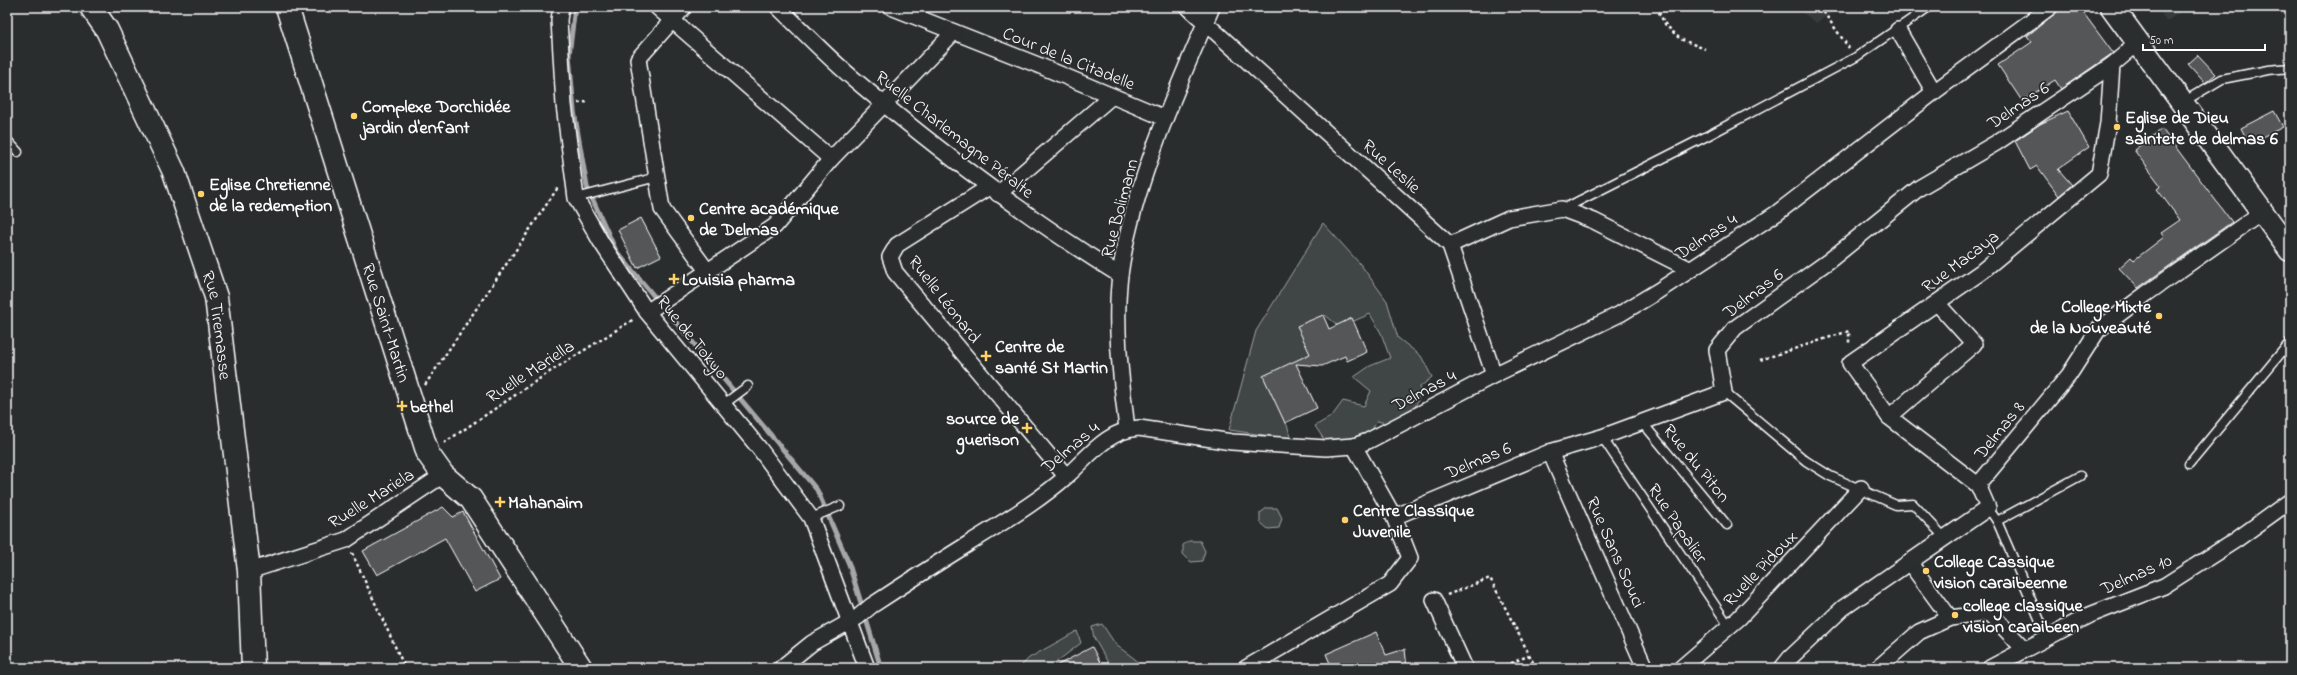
<svg xmlns="http://www.w3.org/2000/svg" width="2297" height="675" font-family="'Indie Flower',sans-serif">
<style>
.built{fill:#373a3b}
.green{fill:#414445;stroke:#a0a2a2}
.lines{fill:none;stroke-linecap:round;stroke-linejoin:round}
.stream{stroke:#a6a7a7;stroke-width:5}
.building{fill:#555758;stroke:#fff}
.lane-casing{stroke:#fff;stroke-width:11}
.street-casing{stroke:#fff;stroke-width:18}
.secondary-casing{stroke:#fff;stroke-width:25}
.primary-casing{stroke:#fff;stroke-width:25}
.path{stroke:#fff;stroke-width:2.5;stroke-dasharray:3 3;stroke-linecap:butt}
.lane{stroke:#2a2d2e;stroke-width:8}
.street{stroke:#2a2d2e;stroke-width:15}
.secondary{stroke:#2a2d2e;stroke-width:22}
.primary{stroke:#2a2d2e;stroke-width:22}
.poi-dot{fill:#ffd166;stroke:#2a2d2e;stroke-width:1.5}
.labels{text-anchor:middle;stroke-width:3.5;stroke-linejoin:round;paint-order:stroke}
.street-label{font-size:18px;fill:#fff;stroke:#2a2d2e}
.poi-label{font-size:18px;font-weight:bold;fill:#fff;stroke:#2a2d2e;text-anchor:start}
</style>
<rect width="100%" height="100%" fill="#2a2d2e"/>
<filter id="ink" filterUnits="userSpaceOnUse"><feTurbulence type="fractalNoise" baseFrequency=".025" numOctaves="2"/><feDisplacementMap in="SourceGraphic" scale="8" xChannelSelector="R" yChannelSelector="G"/><feConvolveMatrix kernelMatrix="1 2 1 2 8 2 1 2 1" color-interpolation-filters="sRGB"/></filter>
<g filter="url(#ink)">
<g class="built">
<path d="M1795 7H1841L1816 23Z"/>
<path d="M2156 7H2188L2167 21Z"/>
</g>
<g class="green">
<path d="M1323 223 1361 265 1387 301 1398 338 1421 356 1432 377 1420 387 1418 400 1411 416 1391 424 1377 421 1366 440 1327 444 1315 426 1332 416 1343 401 1364 406 1371 391 1354 377 1370 366 1390 358 1381 333 1370 314 1340 327 1325 315 1312 322 1320 351 1270 379 1292 439 1229 430 1256 331Z"/>
<path d="M1267 508H1277L1282 518 1279 528 1268 529 1260 522V513Z"/>
<path d="M1189 541H1200L1205 551 1202 561 1191 562 1183 554V545Z"/>
<path d="M1102 624 1116 645 1135 659 1141 668H1111L1094 638 1092 627Z"/>
<path d="M1077 631 1081 643 1055 663 1058 668H1019L1029 658Z"/>
</g>
<g class="lines">
<path class="stream" d="M575 7 569 55 574 111 587 187 616 251 817 490 849 564 881 668"/>
</g>
<g class="building">
<path d="M2063 7H2079L2113 53 2061 89 2055 80 2022 101 1998 65 2032 42 2027 36Z"/>
<path d="M2198 55 2216 74 2205 83 2188 64Z"/>
<path d="M2068 111 2089 147 2058 169 2072 185 2059 196 2037 166 2030 170 2015 141 2040 124Z"/>
<path d="M2274 111 2283 127 2249 144 2241 128Z"/>
<path d="M2162 129 2232 222 2138 288 2119 268 2131 257 2134 260 2164 237 2161 233 2180 220 2157 189 2161 186 2134 150Z"/>
<path d="M641 218 661 256 637 268 618 230Z"/>
<path d="M1323 315 1329 329 1352 318 1367 352 1347 361 1345 356 1322 366 1296 364 1317 408 1285 423 1263 376 1310 354 1297 326Z"/>
<path d="M443 507 453 517 463 512 500 579 475 592 445 538 377 575 363 551Z"/>
<path d="M1376 632 1386 655 1405 649 1407 668H1332L1326 654Z"/>
<path d="M1092 647 1103 668H1052Z"/>
</g>
<g class="lines">
<g class="lane-casing">
<g id="lane">
<path d="M2183 102 2222 79 2268 70 2290 68"/>
<path d="M7 140 18 152"/>
<path d="M576 198 657 177"/>
<path d="M1563 209 1707 136 1856 57 1929 7"/>
<path d="M1724 392 1806 461 1830 476 1896 505 1913 504 1944 537"/>
<path d="M724 404 748 386"/>
<path d="M1642 422 1727 525"/>
<path d="M1602 437 1729 626"/>
<path d="M2189 464 2290 342"/>
<path d="M1988 508 1997 521 2048 639"/>
<path d="M811 518 840 506"/>
<path d="M1997 521 2080 476"/>
</g>
</g>
<g class="street-casing">
<g id="street">
<path d="M561 7 559 20 564 105 576 198 601 242 647 312 759 448 811 518 867 668"/>
<path d="M657 7 831 159"/>
<path d="M684 7 638 59 662 209 708 272"/>
<path d="M778 7C803 31 828 58 855 80 939 151 1027 218 1120 275"/>
<path d="M891 7 1038 65 1165 118"/>
<path d="M1188 7 1450 245 1494 375"/>
<path d="M1898 30 1934 92"/>
<path d="M989 187 897 245 890 257 895 272 1066 476"/>
<path d="M998 194 1112 96"/>
<path d="M1450 245 1509 218 1562 209 1594 221 1689 269"/>
<path d="M647 312 775 226 831 159 954 32"/>
<path d="M1889 417 1974 344 1937 303"/>
<path d="M1127 429C1121 378 1114 326 1120 275 1132 187 1177 89 1212 7"/>
<path d="M1354 446 1394 517"/>
<path d="M1550 452 1645 668"/>
<path d="M1978 485 1889 417 1850 363 1981 272 2099 174 2108 123 2112 65"/>
<path d="M1909 562 1950 618"/>
<path d="M249 571 346 540 443 475"/>
<path d="M1434 600 1465 668"/>
<path d="M781 668 812 643 858 617 871 606C903 585 936 564 968 544 1003 522 1038 502 1068 475 1090 455 1108 430 1139 428L1232 442 1326 448 1354 446 1368 441 1494 375 1620 314 1658 291 1777 213 1934 92 2050 7"/>
<path d="M1246 668 1390 584 1410 558 1394 517 1550 452 1602 437 1724 392 1717 350 1735 328 1830 260 1919 188 1996 143 2112 65 2139 42"/>
<path d="M1681 668 1739 618 1861 488"/>
<path d="M1782 668 1790 658 1843 608 1988 508 1978 485 2069 375 2098 330 2146 294 2261 213"/>
<path d="M1878 668 1919 632 1950 618 1990 613 2024 649"/>
<path d="M1990 668 2090 615 2164 586 2236 540 2290 501"/>
</g>
</g>
<g class="secondary-casing">
<g id="secondary">
<path id="s1" d="M91 7 107 30 174 172 216 297 249 571 253 668"/>
<path id="s2" d="M287 7 428 454 443 475 471 499 581 668"/>
</g>
</g>
<g class="primary-casing">
<path id="primary" d="M2112 7 2290 250"/>
</g>
<g class="path">
<path d="M1656 7 1665 24 1680 39 1705 49"/>
<path d="M1820 7 1849 48"/>
<path d="M578 103 587 102"/>
<path d="M1760 360 1849 331V344"/>
<path d="M425 385 559 186"/>
<path d="M444 443 548 373 634 319"/>
<path d="M352 553 405 668"/>
<path d="M1447 595 1490 578 1536 668"/>
<path d="M1500 668 1530 655"/>
</g>
<use href="#lane" class="lane"/>
<use href="#street" class="street"/>
<use href="#secondary" class="secondary"/>
<use href="#primary" class="primary"/>
</g>
</g>
<g class="poi-dot">
<circle cx="354" cy="116" r="4"/>
<circle cx="2117" cy="127" r="4"/>
<circle cx="201" cy="194" r="4"/>
<circle cx="691" cy="218" r="4"/>
<path d="M672 273h4v4h4v4h-4v4h-4v-4h-4v-4h4z"/>
<circle cx="2159" cy="316" r="4"/>
<path d="M984 350h4v4h4v4h-4v4h-4v-4h-4v-4h4z"/>
<path d="M400 400h4v4h4v4h-4v4h-4v-4h-4v-4h4z"/>
<path d="M1025 422h4v4h4v4h-4v4h-4v-4h-4v-4h4z"/>
<path d="M498 496h4v4h4v4h-4v4h-4v-4h-4v-4h4z"/>
<circle cx="1345" cy="520" r="4"/>
<circle cx="1926" cy="571" r="4"/>
<circle cx="1955" cy="615" r="4"/>
</g>
<g class="labels">
<g class="street-label">
<text transform="translate(1069 58) rotate(22)" y="6">Cour de la Citadelle</text>
<text transform="translate(2018 105) rotate(-34)" y="6">Delmas 6</text>
<text transform="translate(955 134) rotate(38)" y="6">Ruelle Charlemagne Péralte</text>
<text transform="translate(1392 166) rotate(42)" y="6">Rue Leslie</text>
<text transform="translate(1119 208) rotate(-75)" y="6">Rue Bolimann</text>
<text transform="translate(1706 236) rotate(-33)" y="6">Delmas 4</text>
<text transform="translate(1960 261) rotate(-37)" y="6">Rue Macaya</text>
<text transform="translate(1753 293) rotate(-37)" y="6">Delmas 6</text>
<text transform="translate(945 299) rotate(52)" y="6">Ruelle Léonard</text>
<text dy="6" stroke="none"><textPath href="#s2" startOffset="331">Rue Saint-Martin</textPath></text>
<text dy="6" stroke="none"><textPath href="#s1" startOffset="345">Rue Tiremasse</textPath></text>
<text transform="translate(693 337) rotate(51)" y="6">Rue de Tokyo</text>
<text transform="translate(530 371) rotate(-33)" y="6">Ruelle Mariella</text>
<text transform="translate(1424 390) rotate(-28)" y="6">Delmas 4</text>
<text transform="translate(1999 430) rotate(-51)" y="6">Delmas 8</text>
<text transform="translate(1070 447) rotate(-40)" y="6">Delmas 4</text>
<text transform="translate(1478 460) rotate(-23)" y="6">Delmas 6</text>
<text transform="translate(1697 463) rotate(51)" y="6">Rue du Piton</text>
<text transform="translate(371 498) rotate(-32)" y="6">Ruelle Mariela</text>
<text transform="translate(1678 523) rotate(56)" y="6">Rue Papalier</text>
<text transform="translate(1616 552) rotate(66)" y="6">Rue Sans Souci</text>
<text transform="translate(1760 568) rotate(-46)" y="6">Ruelle Pidoux</text>
<text transform="translate(2136 574) rotate(-24)" y="6">Delmas 10</text>
</g>
<g class="poi-label">
<text x="362" y="112">Complexe Dorchidée<tspan x="362" dy="21">jardin d'enfant</tspan></text>
<text x="2125" y="123">Eglise de Dieu<tspan x="2125" dy="21">saintete de delmas 6</tspan></text>
<text x="209" y="190">Eglise Chretienne<tspan x="209" dy="21">de la redemption</tspan></text>
<text x="699" y="214">Centre académique<tspan x="699" dy="21">de Delmas</tspan></text>
<text x="682" y="285">Louisia pharma</text>
<text x="2151" y="312" text-anchor="end">College Mixte<tspan x="2151" dy="21">de la Nouveauté</tspan></text>
<text x="995" y="352">Centre de<tspan x="995" dy="21">santé St Martin</tspan></text>
<text x="410" y="412">bethel</text>
<text x="1019" y="424" text-anchor="end">source de<tspan x="1019" dy="21">guerison</tspan></text>
<text x="508" y="508">Mahanaim</text>
<text x="1353" y="516">Centre Classique<tspan x="1353" dy="21">Juvenile</tspan></text>
<text x="1934" y="567">College Cassique<tspan x="1934" dy="21">vision caraibeenne</tspan></text>
<text x="1963" y="611">college classique<tspan x="1963" dy="21">vision caraibeen</tspan></text>
</g>
</g>
<rect width="2297" height="675" fill="none" stroke="#2a2d2e" stroke-width="24"/>
<rect x="12" y="12" width="2273" height="651" fill="none" stroke="#fff" stroke-width="1.5" filter="url(#ink)"/>
<path d="M2143 44v6h122v-6" fill="none" stroke="#ffffff" stroke-width="2"/>
<text x="2149" y="44" font-size="12" fill="#ffffff" stroke="#2a2d2e" stroke-width="3" paint-order="stroke">50 m</text>
</svg>
